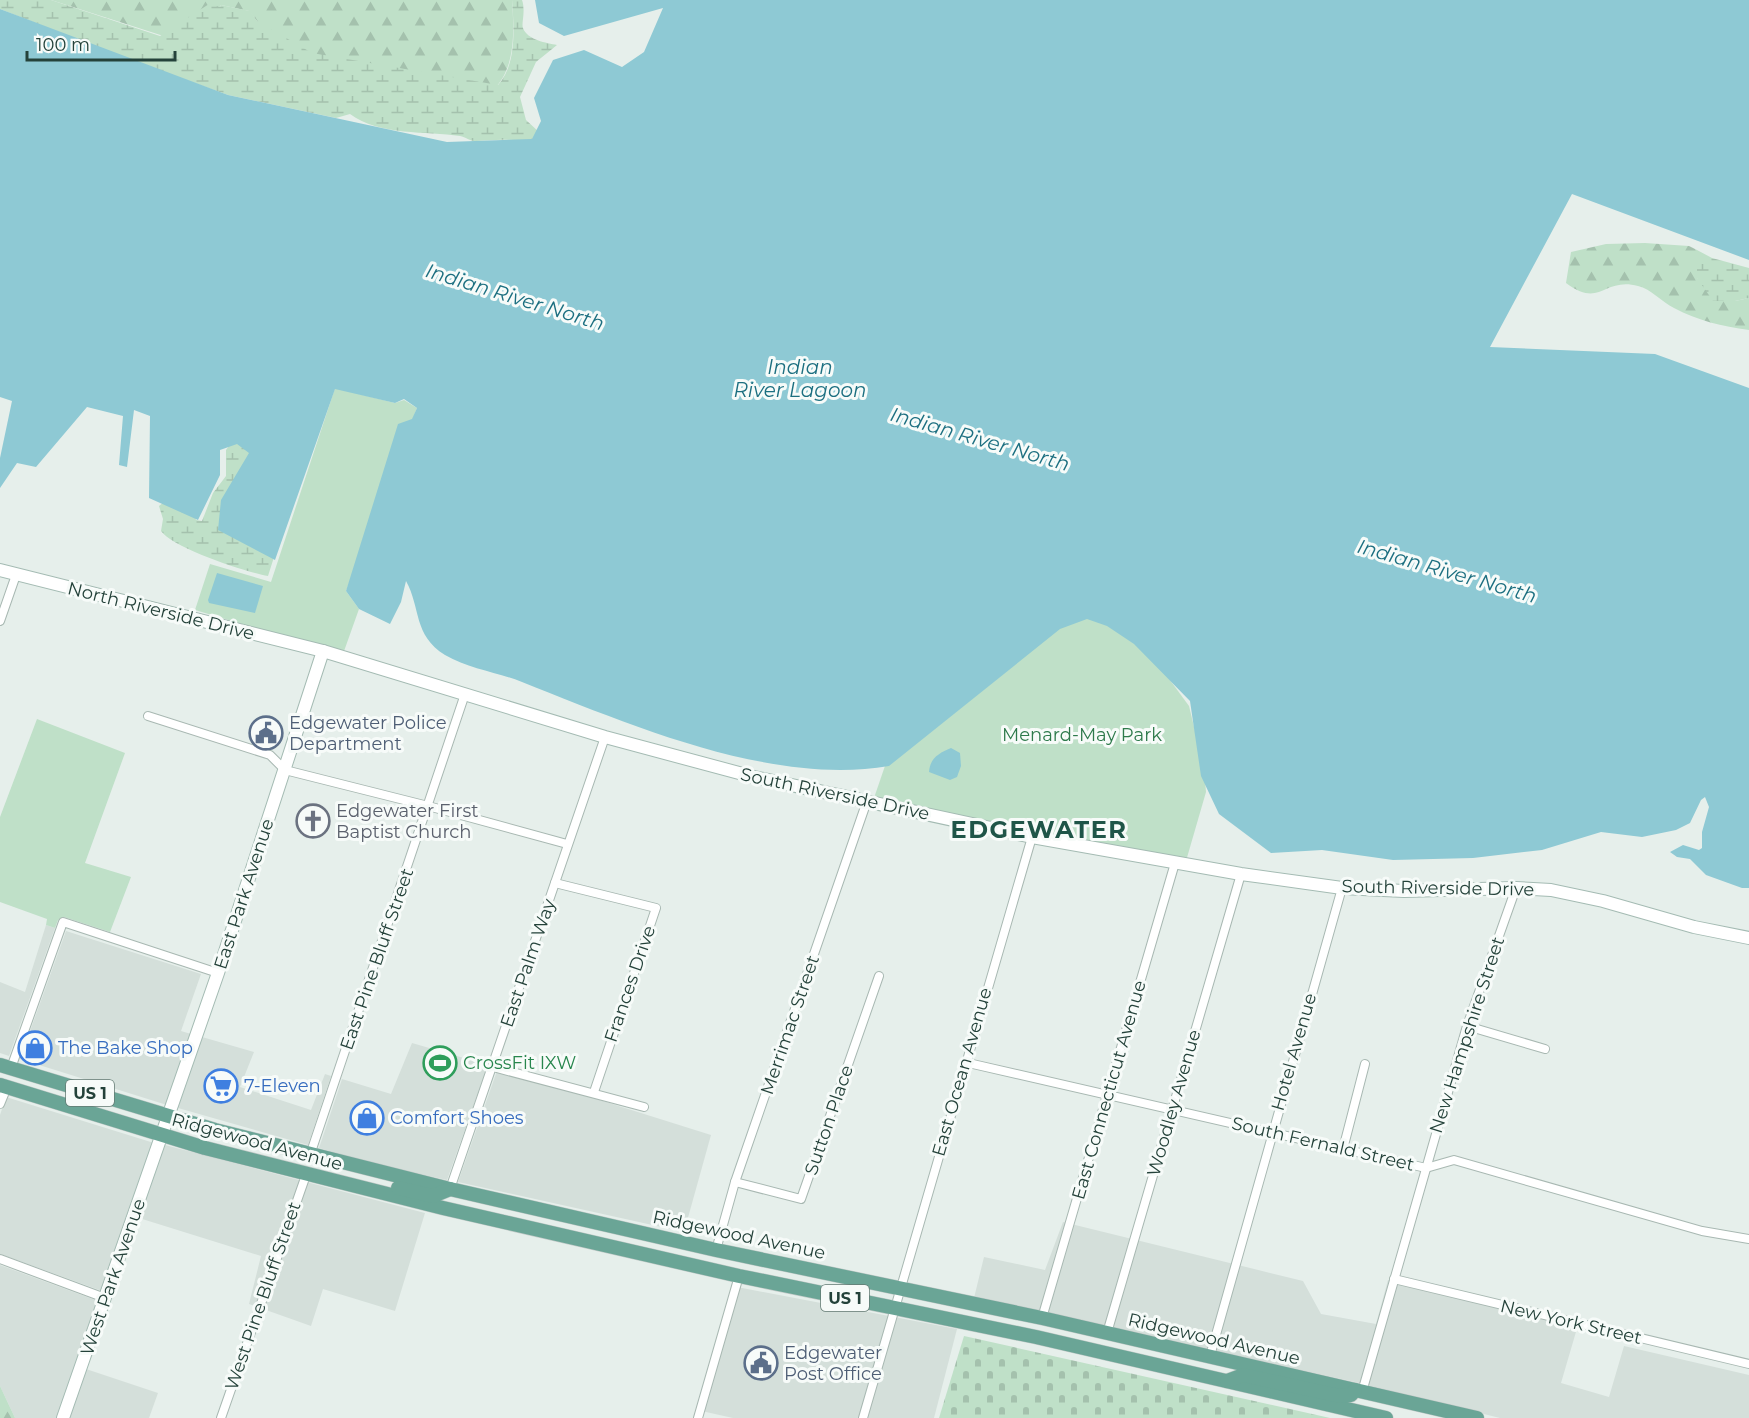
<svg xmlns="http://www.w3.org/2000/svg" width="1749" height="1418" font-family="Montserrat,sans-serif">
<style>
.built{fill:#d4dfda}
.forest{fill:url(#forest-firs)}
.wetland{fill:url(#wetland-marsh)}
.cemetery{fill:url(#cemetery-stones)}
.green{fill:#bfe0c8}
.water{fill:#8ec9d4}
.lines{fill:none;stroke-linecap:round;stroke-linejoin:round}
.street-casing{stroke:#a8b8b2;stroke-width:10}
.secondary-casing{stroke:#a4bbb3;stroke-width:14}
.primary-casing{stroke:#c2cac8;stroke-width:15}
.street{stroke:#fff;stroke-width:8}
.secondary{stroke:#fff;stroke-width:12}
.primary{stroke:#6aa596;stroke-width:14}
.labels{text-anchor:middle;stroke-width:6;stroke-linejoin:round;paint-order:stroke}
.shield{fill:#f7fbf9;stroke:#637a73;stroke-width:1.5}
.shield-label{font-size:16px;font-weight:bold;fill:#24423a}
.street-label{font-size:18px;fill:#24423a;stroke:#f7fbf9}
.service-label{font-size:18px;fill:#4e5e75;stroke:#f7fbf9;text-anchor:start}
.park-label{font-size:18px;fill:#2d7a4b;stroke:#f7fbf9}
.worship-label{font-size:18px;fill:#5b616d;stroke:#f7fbf9;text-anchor:start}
.shop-label{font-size:18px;fill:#366cbe;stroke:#f7fbf9;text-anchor:start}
.leisure-label{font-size:18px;fill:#27864d;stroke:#f7fbf9;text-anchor:start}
.water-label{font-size:20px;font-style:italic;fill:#1c6f80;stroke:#f7fbf9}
.district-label{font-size:24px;font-weight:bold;letter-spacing:1.5px;fill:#1f5548;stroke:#f7fbf9}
</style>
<defs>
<pattern id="forest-firs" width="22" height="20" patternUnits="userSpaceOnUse" patternTransform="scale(1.5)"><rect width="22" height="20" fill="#bfe0c8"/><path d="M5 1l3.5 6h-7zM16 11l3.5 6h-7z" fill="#a4c1ad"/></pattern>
<pattern id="wetland-marsh" width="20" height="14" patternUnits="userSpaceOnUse" patternTransform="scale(1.5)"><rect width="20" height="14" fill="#bfe0c8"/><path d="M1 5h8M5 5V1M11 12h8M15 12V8" fill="none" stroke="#a4c1ad"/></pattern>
<pattern id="cemetery-stones" width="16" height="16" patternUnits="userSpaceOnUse" patternTransform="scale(1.5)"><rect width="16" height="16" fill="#bfe0c8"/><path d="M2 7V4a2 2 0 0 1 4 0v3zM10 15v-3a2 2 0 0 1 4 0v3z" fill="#a4c1ad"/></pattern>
</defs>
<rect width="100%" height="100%" fill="#e6efeb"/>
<g class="built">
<path d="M46 925 55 928 9 1056 0 1053V982L25 992Z"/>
<path d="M66 931 201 974 181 1031 191 1034 167 1105 20 1059Z"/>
<path d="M202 1037 254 1052 240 1087 311 1110 325 1074 331 1076 308 1145 178 1108Z"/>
<path d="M412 1043 488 1065 447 1180 371 1163 319 1148 342 1079 391 1094Z"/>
<path d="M498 1068 711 1135 684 1232 458 1182Z"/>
<path d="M6 1097 154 1143 102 1291 0 1254V1115Z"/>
<path d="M165 1145 425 1213 395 1311 323 1289 311 1326 249 1304 261 1256 139 1218Z"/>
<path d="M1063 1222 1303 1281 1321 1314 1376 1324 1388 1280 1578 1325 1561 1383 1609 1397 1624 1346 1749 1375V1418H1500L1355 1382 974 1298 984 1257 1045 1270Z"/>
<path d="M0 1265 98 1301 57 1418H15L0 1386Z"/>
<path d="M737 1287 957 1329 934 1418H733L697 1410Z"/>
<path d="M86 1369 158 1393 149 1418H69Z"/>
</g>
<g class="forest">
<path d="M51 0H512C514 29 516 65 496 87L295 52 264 30 249 11 221 5 210 23 176 40Z"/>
<path d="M1645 243 1689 246 1697 250V278L1735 301 1749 298V330C1722 326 1698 321 1674 308 1662 302 1651 289 1638 286 1603 277 1601 309 1566 283L1571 252 1606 244Z"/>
<path d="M0 1386 15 1418H0Z"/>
</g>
<g class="wetland">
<path d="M0 0H51L160 36 209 4 220 7 221 5 250 11 257 21 312 53 498 85C517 64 514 27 512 0H522C526 11 521 24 523 28 527 40 547 43 557 45L536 62 520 97 526 120 539 132 528 143C512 138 494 140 477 141 471 142 466 137 460 136 427 131 379 136 350 114L336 118 228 95 114 54 0 9Z"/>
<path d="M1697 250 1712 258 1749 268V298L1735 301H1713L1697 278Z"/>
<path d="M231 443 250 445 275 554 268 576C245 572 173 548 161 531L163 519 159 506 164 502 194 512 196 520 202 521 213 493 226 476V450Z"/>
</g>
<path class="cemetery" d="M964 1336 1330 1418H939Z"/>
<g class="green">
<path d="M335 388 395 403 404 400 417 408 346 591 359 609 343 654 195 610 210 564 271 582Z"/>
<path d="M1028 594 1134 631 1189 706 1204 768 1206 792 1186 861 874 798 887 760Z"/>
<path d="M37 719 125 753 85 863 131 877 110 932 64 917 58 920 55 928 46 925 47 919 0 902V817Z"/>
</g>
<g class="water">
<path d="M535 0H1749V260L1572 194 1490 347 1655 354 1749 388V888H1742L1706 875 1690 859 1677 857 1670 852 1683 845 1699 850 1702 848V832L1709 807 1705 797 1701 800 1690 823 1676 830 1642 837 1601 832 1542 850 1473 858 1393 860 1322 850 1271 853 1219 814 1201 776 1190 701 1134 644 1107 626 1087 619 1060 629 889 766C771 786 631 725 522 682 497 672 469 669 445 655 413 635 421 608 406 581L401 602 390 624 359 609 346 591 398 424 412 419 417 408 404 399 395 403 335 389 275 560 218 530 221 500 249 453 237 444 220 450V475L198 520 149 498 150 416 134 410 127 467 119 465 123 416 87 407 36 467 17 463 0 488V458L12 401 0 397V9L228 95 447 142 532 139 541 121 534 98 553 60 584 50 622 67 644 52 663 8 564 36 539 23Z"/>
<path d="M217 573 263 586 255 613 209 603 208 600Z"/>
<path d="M951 748 960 753 961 766 957 777 950 780 929 772C930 758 939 753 951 748Z"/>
</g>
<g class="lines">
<g class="street-casing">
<g id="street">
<path d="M0 621 16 575"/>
<path d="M148 716 270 755 285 770 428 806 567 844"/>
<path d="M555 883 656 908 594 1092"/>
<path d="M1467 1026 1545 1049"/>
<path d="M964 1062 1426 1168 1454 1160 1702 1231 1749 1239"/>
<path d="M493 1067 644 1107"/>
<path d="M11 1068 63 922 218 973"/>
<path d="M0 1104 7 1087"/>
<path d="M1343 1149 1365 1064"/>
<path d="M310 1155 465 694"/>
<path d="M735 1182 801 1199 879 976"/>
<path d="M450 1189 605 737"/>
<path d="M716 1250 735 1182 867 801"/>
<path d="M0 1259 105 1298"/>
<path d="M1394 1279 1749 1364"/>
<path d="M1042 1318 1175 863"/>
<path d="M1107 1333 1241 874"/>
<path d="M1210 1356 1342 888"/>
<path d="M1362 1392 1467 1026 1516 888"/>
<path d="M221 1418 306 1175"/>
<path d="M698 1418 739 1276"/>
<path d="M863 1418 1032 837"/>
</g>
</g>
<g class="secondary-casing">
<g id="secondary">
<path d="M0 570 323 651 605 737 754 777 1032 837 1241 874 1342 888 1404 891 1516 888 1551 890 1603 901 1694 927 1749 938"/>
<path d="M63 1418 218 973 323 651"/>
</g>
</g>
<g class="primary-casing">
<g id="primary">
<path d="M0 1065 215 1130 450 1189 716 1250 1042 1318 1477 1418"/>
<path d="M0 1085 205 1148 443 1208 739 1276 1036 1337 1386 1418"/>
<path d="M398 1188 433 1196 450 1189"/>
<path d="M1227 1381 1243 1375 1340 1396 1351 1395 1355 1390"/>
</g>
</g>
<use href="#street" class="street"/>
<use href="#secondary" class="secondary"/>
<use href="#primary" class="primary"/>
</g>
<defs>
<g id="civic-ring" transform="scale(1.725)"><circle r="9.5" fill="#f7fbf9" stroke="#5c6f8a" stroke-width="1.5"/><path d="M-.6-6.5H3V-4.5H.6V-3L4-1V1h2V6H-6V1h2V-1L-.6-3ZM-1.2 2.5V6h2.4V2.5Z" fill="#5c6f8a"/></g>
<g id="church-ring" transform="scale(1.725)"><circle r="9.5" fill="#f7fbf9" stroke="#6b7280" stroke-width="1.5"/><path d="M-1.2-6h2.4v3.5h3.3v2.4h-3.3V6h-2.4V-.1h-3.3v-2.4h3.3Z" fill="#6b7280"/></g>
<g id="shop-ring" transform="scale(1.725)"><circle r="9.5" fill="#f7fbf9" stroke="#3f7fe0" stroke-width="1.5"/><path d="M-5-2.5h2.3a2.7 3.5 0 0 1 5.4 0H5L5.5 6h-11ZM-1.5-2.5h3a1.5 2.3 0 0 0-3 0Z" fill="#3f7fe0"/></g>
<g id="stadium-ring" transform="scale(1.725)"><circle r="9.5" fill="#f7fbf9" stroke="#2e9e5b" stroke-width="1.5"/><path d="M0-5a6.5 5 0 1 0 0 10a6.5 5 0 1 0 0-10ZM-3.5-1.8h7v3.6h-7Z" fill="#2e9e5b"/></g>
<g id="supermarket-ring" transform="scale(1.725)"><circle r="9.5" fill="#f7fbf9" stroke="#3f7fe0" stroke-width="1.5"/><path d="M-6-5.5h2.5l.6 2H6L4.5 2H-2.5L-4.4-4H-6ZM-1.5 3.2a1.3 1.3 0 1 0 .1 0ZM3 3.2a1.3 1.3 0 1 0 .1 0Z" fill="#3f7fe0"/></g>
</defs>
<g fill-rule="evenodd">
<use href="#civic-ring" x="266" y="733"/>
<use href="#church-ring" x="313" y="821"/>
<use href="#shop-ring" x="35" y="1048"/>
<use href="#stadium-ring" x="440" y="1063"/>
<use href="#supermarket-ring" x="221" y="1086"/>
<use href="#shop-ring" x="367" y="1118"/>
<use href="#civic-ring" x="761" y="1363"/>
</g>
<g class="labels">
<g class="shield">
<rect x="66" y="1080" width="48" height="26" rx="4.5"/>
<rect x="821" y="1285" width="48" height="26" rx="4.5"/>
</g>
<g class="shield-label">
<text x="90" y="1099">US 1</text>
<text x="845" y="1304">US 1</text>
</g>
<g class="street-label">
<text transform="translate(161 611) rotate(14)" y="6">North Riverside Drive</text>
<text transform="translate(835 794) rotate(12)" y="6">South Riverside Drive</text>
<text transform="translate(1438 888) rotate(1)" y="6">South Riverside Drive</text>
<text transform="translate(244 894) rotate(-72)" y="6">East Park Avenue</text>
<text transform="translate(377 959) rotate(-71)" y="6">East Pine Bluff Street</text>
<text transform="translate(528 963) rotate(-71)" y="6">East Palm Way</text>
<text transform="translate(630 984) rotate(-71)" y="6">Frances Drive</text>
<text transform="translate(790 1025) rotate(-71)" y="6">Merrimac Street</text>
<text transform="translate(1467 1035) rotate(-72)" y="6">New Hampshire Street</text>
<text transform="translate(1294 1052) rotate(-74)" y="6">Hotel Avenue</text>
<text transform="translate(962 1072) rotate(-74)" y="6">East Ocean Avenue</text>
<text transform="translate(1109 1090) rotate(-74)" y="6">East Connecticut Avenue</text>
<text transform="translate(1174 1103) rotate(-74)" y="6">Woodley Avenue</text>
<text transform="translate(829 1120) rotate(-71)" y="6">Sutton Place</text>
<text transform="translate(257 1142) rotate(15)" y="6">Ridgewood Avenue</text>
<text transform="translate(1323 1144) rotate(13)" y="6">South Fernald Street</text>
<text transform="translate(739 1235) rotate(12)" y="6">Ridgewood Avenue</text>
<text transform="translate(113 1277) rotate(-71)" y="6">West Park Avenue</text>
<text transform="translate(263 1296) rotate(-71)" y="6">West Pine Bluff Street</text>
<text transform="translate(1571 1322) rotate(13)" y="6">New York Street</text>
<text transform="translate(1214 1339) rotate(13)" y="6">Ridgewood Avenue</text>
</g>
<g class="service-label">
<text x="289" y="729">Edgewater Police<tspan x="289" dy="21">Department</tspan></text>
<text x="784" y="1359">Edgewater<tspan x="784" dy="21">Post Office</tspan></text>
</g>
<g class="park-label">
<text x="1082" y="741">Menard-May Park</text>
</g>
<g class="worship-label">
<text x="336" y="817">Edgewater First<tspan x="336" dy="21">Baptist Church</tspan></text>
</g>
<g class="shop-label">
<text x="58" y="1054">The Bake Shop</text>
<text x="244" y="1092">7-Eleven</text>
<text x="390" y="1124">Comfort Shoes</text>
</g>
<g class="leisure-label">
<text x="463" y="1069">CrossFit IXW</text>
</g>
<g class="water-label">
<text transform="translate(515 297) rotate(17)" y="7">Indian River North</text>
<text x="800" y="374">Indian<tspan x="800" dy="23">River Lagoon</tspan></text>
<text transform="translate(980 439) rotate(16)" y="7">Indian River North</text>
<text transform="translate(1447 571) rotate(16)" y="7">Indian River North</text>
</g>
<g class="district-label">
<text x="1039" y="838">EDGEWATER</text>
</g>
</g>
<path d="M27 51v9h148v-9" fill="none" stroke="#24423a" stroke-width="3"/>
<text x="36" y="51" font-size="18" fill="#24423a" stroke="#f7fbf9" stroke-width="4.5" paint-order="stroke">100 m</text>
</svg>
